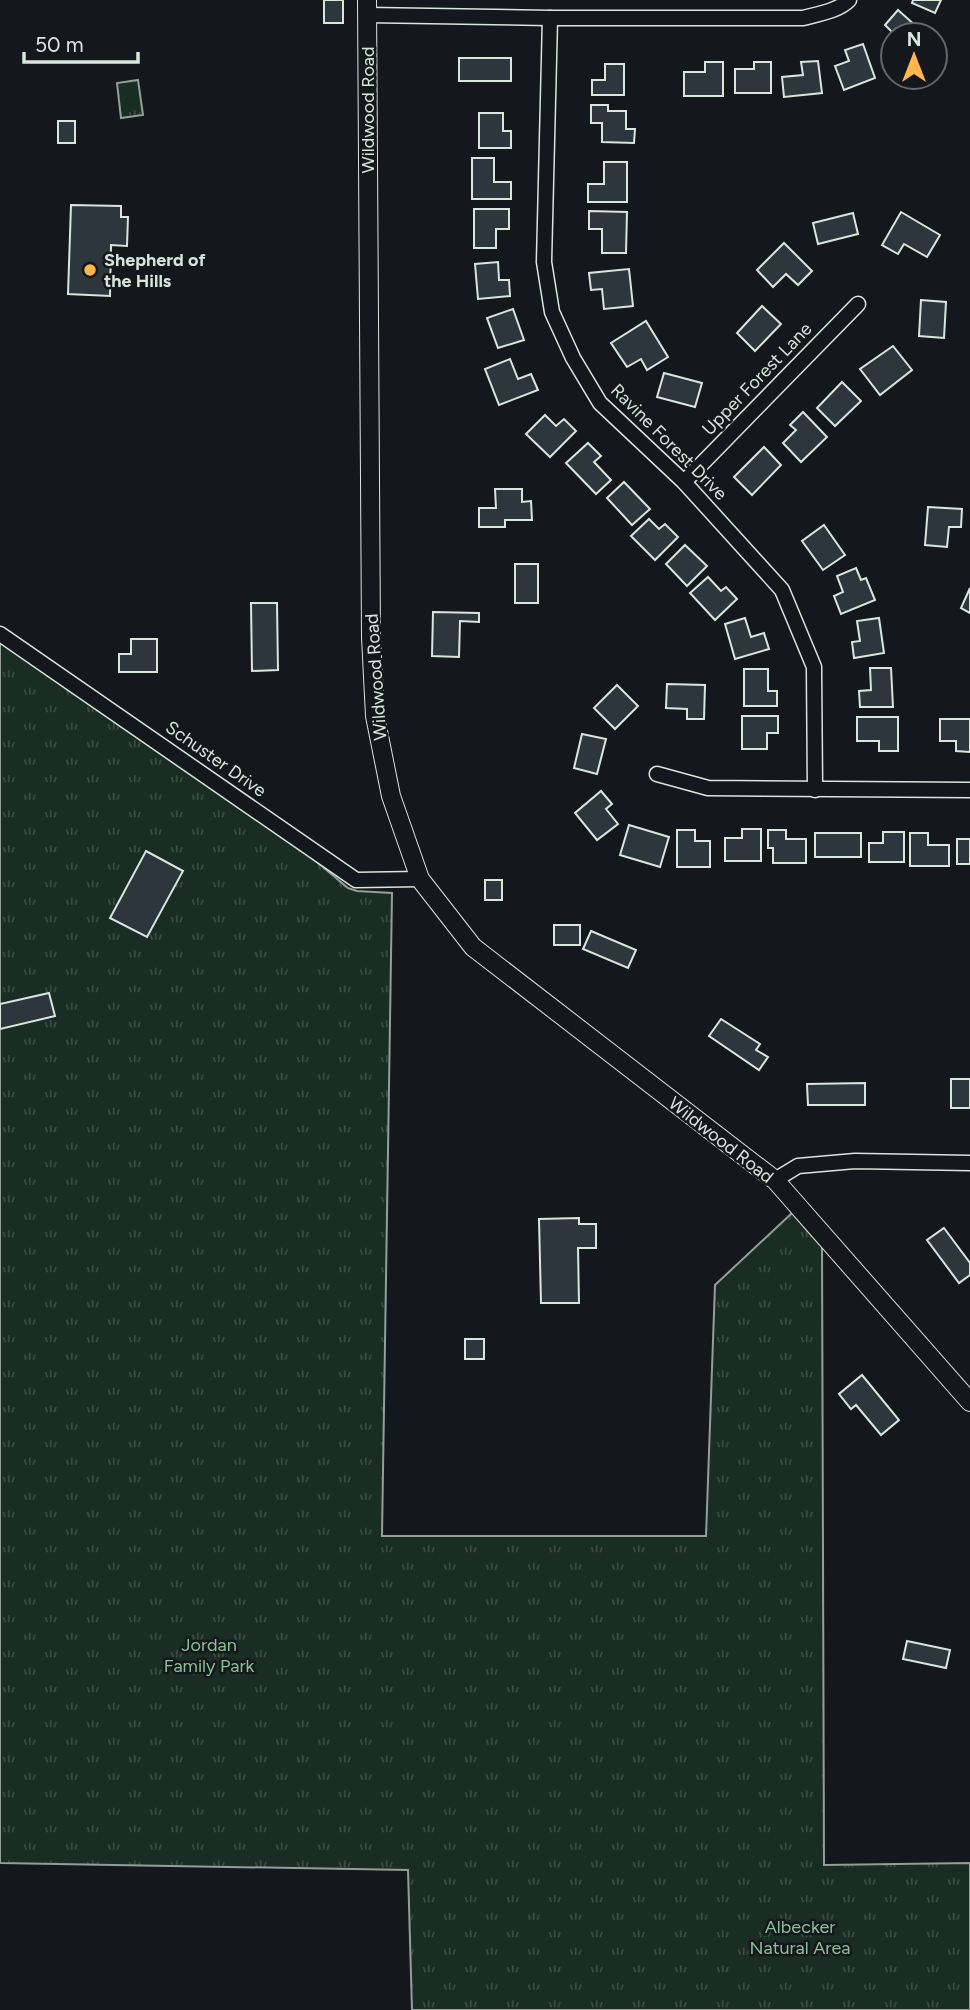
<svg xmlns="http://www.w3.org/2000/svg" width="970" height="2010" font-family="Figtree,sans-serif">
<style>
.park{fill:url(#park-tufts);stroke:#939e99;stroke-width:2}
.building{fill:#2c363c;stroke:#d8e6dc;stroke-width:2}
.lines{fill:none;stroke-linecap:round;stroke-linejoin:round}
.minor-casing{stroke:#d8e6dc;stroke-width:17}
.tertiary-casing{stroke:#d8e6dc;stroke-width:20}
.minor{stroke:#14181c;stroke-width:14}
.tertiary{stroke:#14181c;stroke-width:18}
.poi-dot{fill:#ffb74d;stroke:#14181c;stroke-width:2.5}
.labels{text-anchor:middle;stroke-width:5;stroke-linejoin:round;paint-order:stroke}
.street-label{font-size:18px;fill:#d8e6dc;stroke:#14181c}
.poi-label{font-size:18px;font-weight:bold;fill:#d8e6dc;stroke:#14181c;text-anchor:start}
.park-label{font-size:18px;fill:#8ac095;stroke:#14181c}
</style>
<defs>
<pattern id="park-tufts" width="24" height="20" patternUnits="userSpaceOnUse" patternTransform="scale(1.75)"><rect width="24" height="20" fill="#1a2d24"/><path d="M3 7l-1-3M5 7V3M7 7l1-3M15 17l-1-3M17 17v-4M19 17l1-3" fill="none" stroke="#3b4b43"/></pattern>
</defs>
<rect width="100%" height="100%" fill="#14181c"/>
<g class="park">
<path d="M138 80 143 115 121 118 117 83Z"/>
<path d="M0 642 305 852 348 888 357 891 392 893 382 1536H706L715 1285 792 1213 822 1247 824 1865 970 1863V2010H412L408 1870 0 1863Z"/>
</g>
<g class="building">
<rect x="324" y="0" width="19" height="23"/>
<path d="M913 0H941L935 13 912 3Z"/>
<path d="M898 10 926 35H895L885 25Z"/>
<path d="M863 44 875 78 844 90 835 66 849 61 845 50Z"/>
<rect x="459" y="58" width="52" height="23"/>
<path d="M818 61 822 93 784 97 782 77 803 75 801 62Z"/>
<path d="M705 62H723V96H684V72H705Z"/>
<path d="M754 62H771V93H735V69H754Z"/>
<path d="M605 64H624V95H592V80H605Z"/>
<path d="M591 105H608V111H626V129H635L634 143 602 142V123H591Z"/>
<path d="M479 113H503V131H511V148H479Z"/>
<rect x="58" y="121" width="17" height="22"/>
<path d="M472 158H494V182H511V199H472Z"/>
<path d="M604 162H627V202H588V184H604Z"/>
<path d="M71 205 121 206V217H128L127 246 111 245 110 296 68 294Z"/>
<path d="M474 209H509V229H496V248H474Z"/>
<path d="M589 211 627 212 626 253H602V229H589Z"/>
<path d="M901 212 940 235 927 257 904 244 898 254 882 245Z"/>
<path d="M853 213 858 234 818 244 813 223Z"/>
<path d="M784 243 812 271 798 285 786 274 773 287 757 270Z"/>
<path d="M498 262 499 280H509L510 296 478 299 475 264Z"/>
<path d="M629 269 633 306 604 309 602 289 591 290 589 273Z"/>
<path d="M921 300 946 302 944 338 919 336Z"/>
<path d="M762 306 781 324 755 351 737 333Z"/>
<path d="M513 309 524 340 498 348 487 318Z"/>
<path d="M646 321 668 357 647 370 641 359 627 367 611 343Z"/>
<path d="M893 346 912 370 880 395 860 369Z"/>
<path d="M510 359 518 379 531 374 538 390 499 405 485 369Z"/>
<path d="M664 373 702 383 695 407 657 397Z"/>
<path d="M842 382 861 401 835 426 817 408Z"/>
<path d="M803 412 827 437 801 462 783 443 796 430 790 425Z"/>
<path d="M545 415 556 426 564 419 576 431 550 457 526 434Z"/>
<path d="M588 443 601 456 594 462 611 480 596 494 566 463Z"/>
<path d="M764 447 781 465 752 495 734 477Z"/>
<path d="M624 482 650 509 632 525 607 498Z"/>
<path d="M495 489H522V502L531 501 532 520H505V527H479V508H496Z"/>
<path d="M928 507 962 509 961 527H949L947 547 925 545Z"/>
<path d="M649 519 659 529 665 524 678 537 655 560 631 536Z"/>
<path d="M824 525 845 555 823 570 802 541Z"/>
<path d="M685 545 707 566 687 586 666 564Z"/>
<rect x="515" y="564" width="23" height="39"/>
<path d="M856 568 861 580 866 578 875 600 841 614 834 596 843 592 837 576Z"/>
<path d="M708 577 721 591 726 587 737 599 715 620 690 593Z"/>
<path d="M970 588V613L961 608Z"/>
<path d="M251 603H277L278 670 252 671Z"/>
<path d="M433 612 479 613V622L460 621 459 657 432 656Z"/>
<path d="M745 618 751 637 764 633 769 649 735 659 725 624Z"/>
<path d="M879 618 884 653 854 658 852 642 860 641 857 621Z"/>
<path d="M131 639H157V672H119V654H131Z"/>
<path d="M870 668H891L893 707H860L859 691 871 690Z"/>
<path d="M744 669H768V691H777V706H744Z"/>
<path d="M667 684 705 685 704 719H687V709L666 708Z"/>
<path d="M617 685 638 706 615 729 594 708Z"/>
<path d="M742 716H778V733H767V749H742Z"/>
<path d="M857 717H898V751H879V741H857Z"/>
<path d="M940 719H970V752L956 751V741H940Z"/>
<path d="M582 734 606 739 597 774 574 768Z"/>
<path d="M601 791 612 804 606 809 618 824 597 840 575 813Z"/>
<path d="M629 825 669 837 660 867 620 855Z"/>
<path d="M742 829H761V861H725V838H742Z"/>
<path d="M677 830H695V841H710V867H677Z"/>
<path d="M768 830H786V839H806V863H773V848H768Z"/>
<path d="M883 832H904V862H869V843H883Z"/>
<rect x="815" y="833" width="46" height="24"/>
<path d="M910 833H928V845H949V866H910Z"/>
<rect x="957" y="839" width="13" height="25"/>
<path d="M146 851 183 871 147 937 110 918Z"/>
<rect x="485" y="880" width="17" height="20"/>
<rect x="554" y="925" width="26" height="20"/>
<path d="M591 931 636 950 628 968 583 949Z"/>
<path d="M49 993 55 1016 0 1029V1004Z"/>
<path d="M721 1019 760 1044 756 1050 768 1057 759 1070 709 1036Z"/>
<rect x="951" y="1079" width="19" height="29"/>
<path d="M865 1083V1105H808L807 1084Z"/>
<path d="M579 1218V1224H596V1248H578L579 1303H541L539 1219Z"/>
<path d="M944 1228 970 1263V1275L959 1283 927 1240Z"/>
<rect x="465" y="1339" width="19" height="20"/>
<path d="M862 1375 899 1420 881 1435 856 1405 851 1409 839 1394Z"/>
<path d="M907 1641 950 1650 946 1668 903 1659Z"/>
</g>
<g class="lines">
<g class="minor-casing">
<g id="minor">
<path d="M367 15 550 18H803C818 14 838 11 849 0"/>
<path d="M550 18 544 262 552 312 573 358 600 403 684 482 782 590 814 667 815 790"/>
<path d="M684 482 858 304"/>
<path d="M0 634 356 880 420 879"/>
<path d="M657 774 708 788 970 790"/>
<path d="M775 1180 798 1166 855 1161 970 1163"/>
</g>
</g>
<g class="tertiary-casing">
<path id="tertiary" d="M367 0 371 637 375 716 391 796 420 879 473 947 775 1180 970 1402"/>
</g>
<use href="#minor" class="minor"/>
<use href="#tertiary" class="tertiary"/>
</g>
<circle class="poi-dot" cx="90" cy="270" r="7"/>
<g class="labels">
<g class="street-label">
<text transform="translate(368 110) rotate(-90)" y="6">Wildwood Road</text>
<text transform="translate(757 379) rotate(-46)" y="6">Upper Forest Lane</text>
<text transform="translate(669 442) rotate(45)" y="6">Ravine Forest Drive</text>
<text transform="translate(376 677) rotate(-94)" y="6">Wildwood Road</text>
<text transform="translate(216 759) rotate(35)" y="6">Schuster Drive</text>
<text transform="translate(721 1140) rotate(38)" y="6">Wildwood Road</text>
</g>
<g class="poi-label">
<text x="104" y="266">Shepherd of<tspan x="104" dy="21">the Hills</tspan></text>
</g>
<g class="park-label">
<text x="209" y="1651">Jordan<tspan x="209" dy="21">Family Park</tspan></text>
<text x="800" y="1933">Albecker<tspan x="800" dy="21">Natural Area</tspan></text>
</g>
</g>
<g transform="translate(914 56)"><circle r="33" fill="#14181c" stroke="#626a69" stroke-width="2"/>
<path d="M0-5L12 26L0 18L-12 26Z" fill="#ffb74d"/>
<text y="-10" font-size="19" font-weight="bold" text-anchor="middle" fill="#d8e6dc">N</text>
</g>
<path d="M24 52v10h114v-10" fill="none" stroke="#d8e6dc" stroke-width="3.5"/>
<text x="35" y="52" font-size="21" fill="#d8e6dc" stroke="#14181c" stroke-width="5" paint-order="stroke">50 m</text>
</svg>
